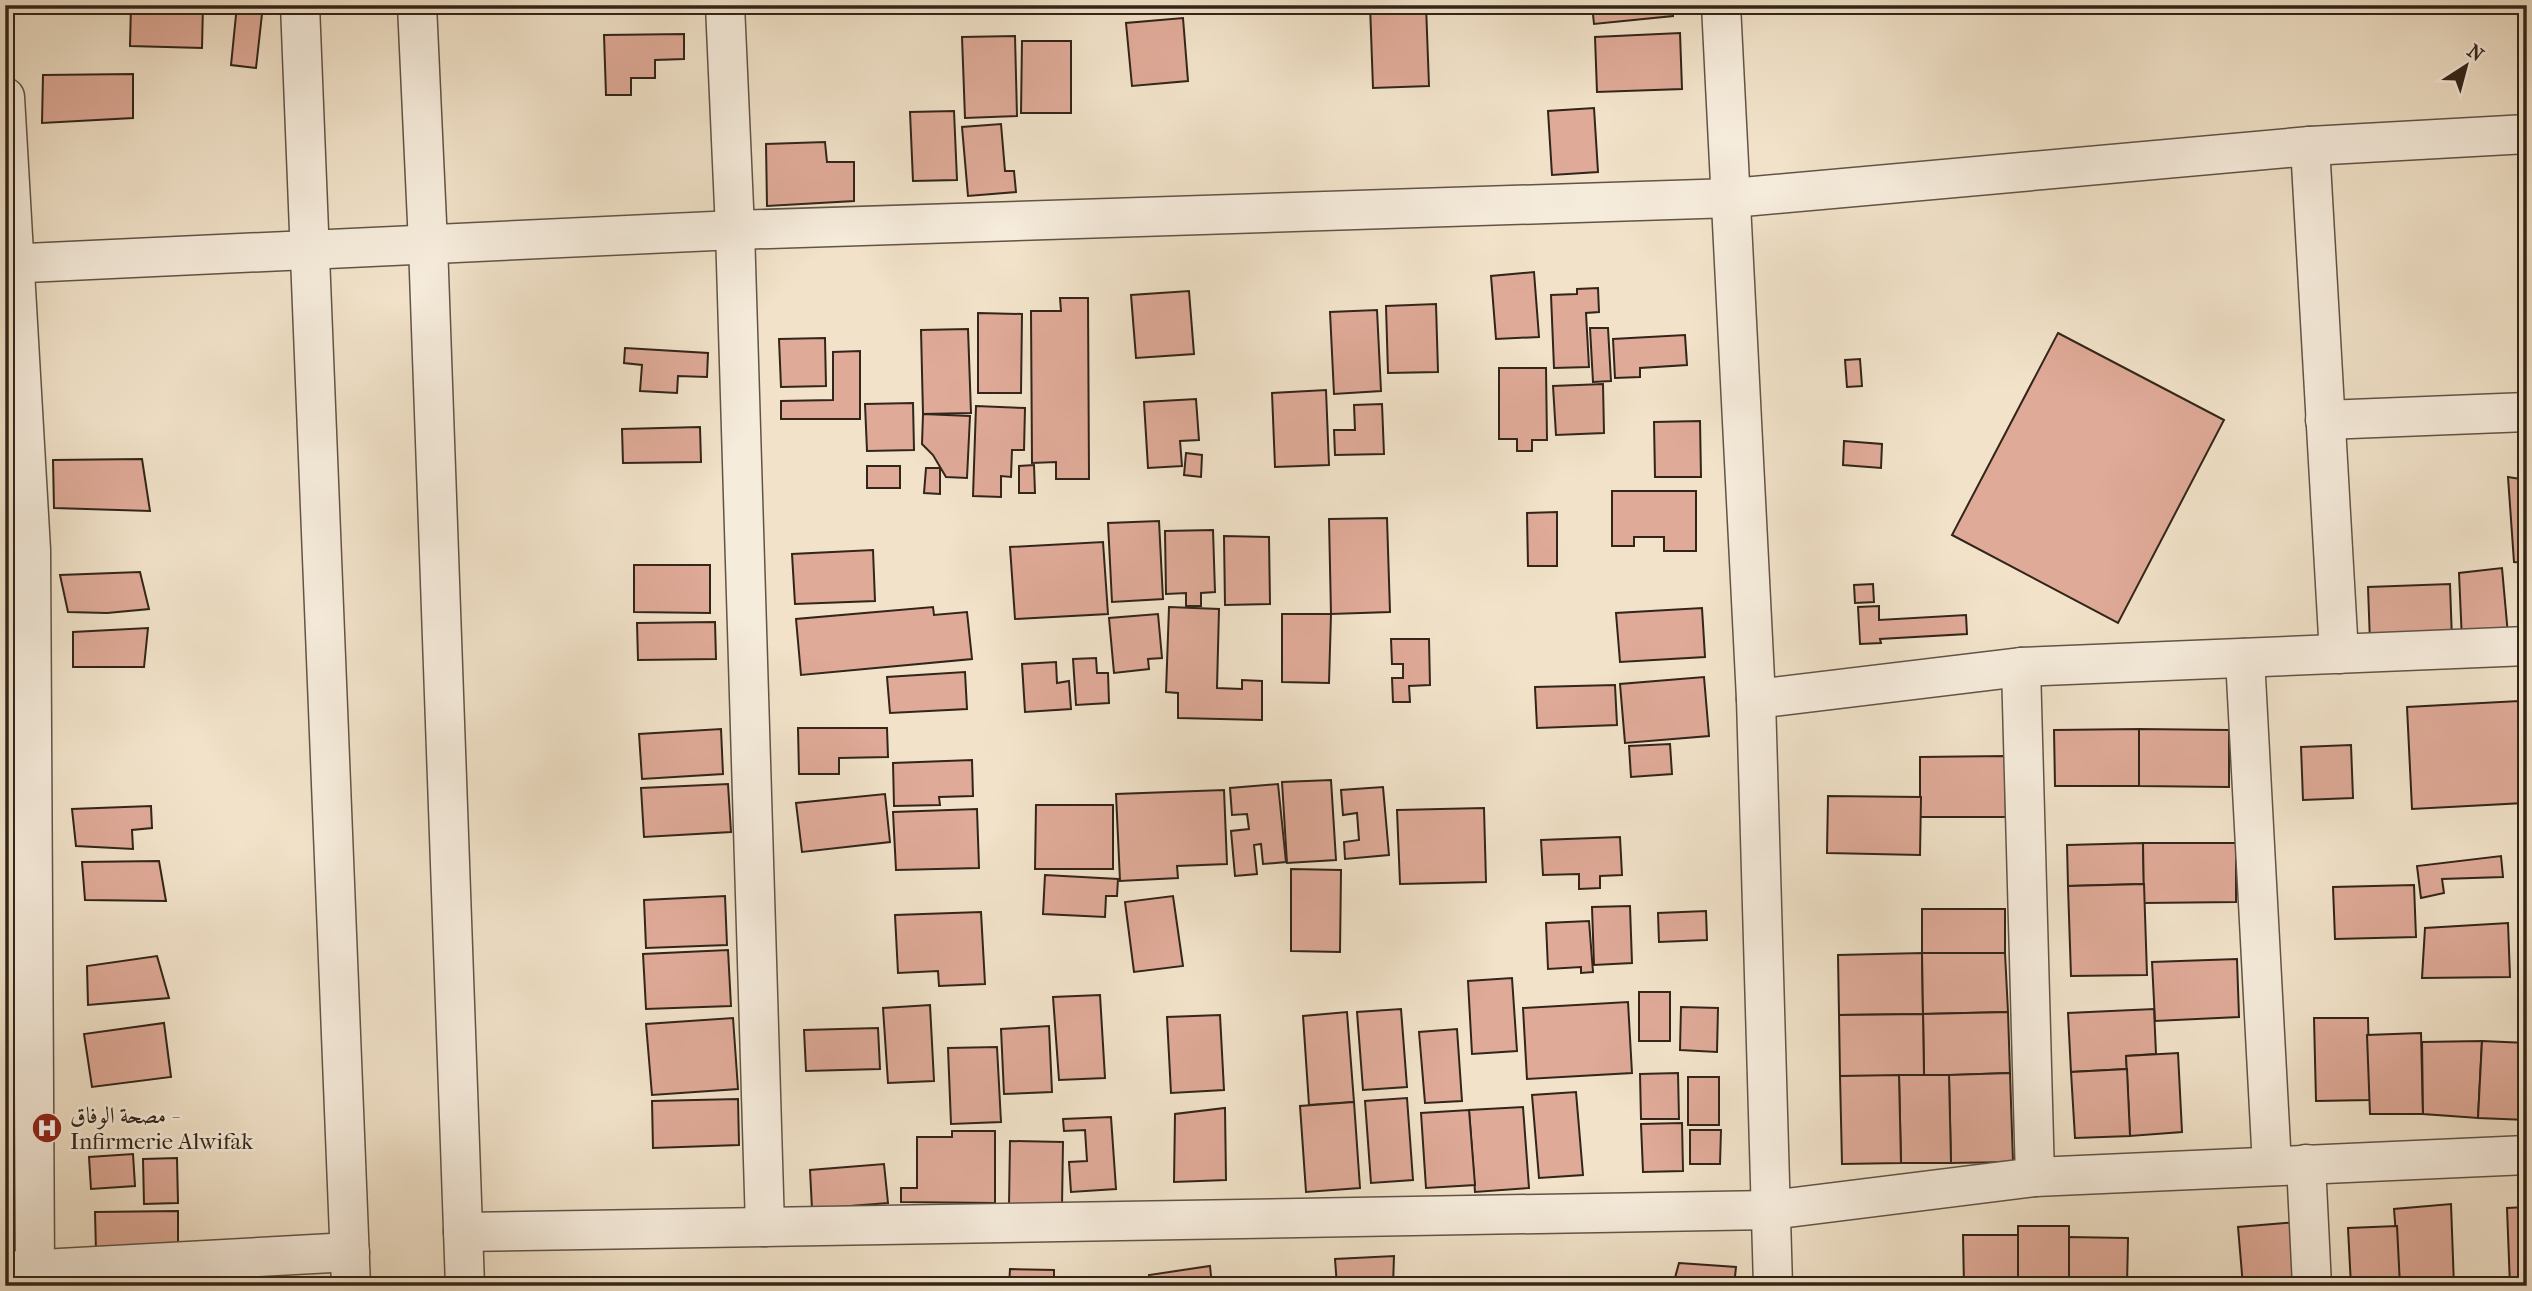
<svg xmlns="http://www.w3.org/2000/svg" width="2532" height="1291" font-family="'IM FELL French Canon',Amiri,serif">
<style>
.building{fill:#dfaa98;stroke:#322519;stroke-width:2}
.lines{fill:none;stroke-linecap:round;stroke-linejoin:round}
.minor-casing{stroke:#625445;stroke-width:41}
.tertiary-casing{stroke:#625445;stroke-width:41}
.minor{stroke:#f6ecdc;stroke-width:38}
.tertiary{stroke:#f6ecdc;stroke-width:38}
.labels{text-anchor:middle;stroke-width:5;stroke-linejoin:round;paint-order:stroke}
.poi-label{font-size:23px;fill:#322519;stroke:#f6ecdc;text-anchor:start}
</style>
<rect width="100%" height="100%" fill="#f1e2c9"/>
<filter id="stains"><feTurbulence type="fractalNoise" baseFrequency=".00286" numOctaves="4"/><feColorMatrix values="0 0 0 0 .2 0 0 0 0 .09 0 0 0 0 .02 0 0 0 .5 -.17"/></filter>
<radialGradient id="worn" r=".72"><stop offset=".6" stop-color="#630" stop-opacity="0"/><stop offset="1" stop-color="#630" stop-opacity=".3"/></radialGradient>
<g class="building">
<path d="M131 5H203L202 48 130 46Z"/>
<path d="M237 5H263L256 68 231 65Z"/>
<path d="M1370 5H1426L1429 86 1373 88Z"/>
<path d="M1592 5H1672L1673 16 1594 24Z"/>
<path d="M1183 18 1188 81 1132 86 1126 23Z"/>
<path d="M1680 33 1682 89 1597 92 1595 37Z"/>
<path d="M684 34V59L655 60V78H631V95H606L604 35Z"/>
<path d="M1015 36 1017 116 965 118 962 37Z"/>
<path d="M1022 41H1071V113H1021Z"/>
<path d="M133 74V118L42 123 43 75Z"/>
<path d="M1594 108 1598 172 1552 175 1548 111Z"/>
<path d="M954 111 957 180 913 181 910 112Z"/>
<path d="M1001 124 1005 171H1014L1016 192 968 196 962 127Z"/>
<path d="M825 142 827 162H854V201L767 206 766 144Z"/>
<path d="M1534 272 1539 337 1496 339 1491 276Z"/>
<path d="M1598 288 1599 312 1586 313 1589 367 1554 368 1551 295 1577 294V289Z"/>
<path d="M1189 291 1194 354 1136 358 1131 295Z"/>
<path d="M1060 298H1088L1089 479H1056V462L1032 463 1031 311H1061Z"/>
<path d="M1436 304 1438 372 1388 373 1386 306Z"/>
<path d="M1377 310 1381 391 1334 394 1330 312Z"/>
<path d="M978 313 1022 314 1021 393H978Z"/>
<path d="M1590 328H1608L1611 381 1593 382Z"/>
<path d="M968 329 971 413 923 414 921 330Z"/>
<path d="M2058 333 2224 420 2118 623 1952 535Z"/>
<path d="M1685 335 1687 365 1640 368V377L1615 378 1613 339Z"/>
<path d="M825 338 826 386 781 387 779 339Z"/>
<path d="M625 348 708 353 707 377 678 376 677 393 640 391 642 365 624 363Z"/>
<path d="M860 351V419H781V401L833 400V352Z"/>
<path d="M1860 359 1862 386 1847 387 1845 360Z"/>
<path d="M1499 368H1546L1547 440H1532V451H1517V439H1499Z"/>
<path d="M1603 384 1604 433 1556 435 1553 386Z"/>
<path d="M1326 390 1329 465 1275 467 1272 393Z"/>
<path d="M1196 399 1199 440 1180 441 1182 466 1148 468 1144 402Z"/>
<path d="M913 403 914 450 867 451 865 404Z"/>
<path d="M1382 404 1384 454 1335 455 1334 430H1355L1354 405Z"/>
<path d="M976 406 1025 408 1024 450H1012L1011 477 1001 476V497L973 496Z"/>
<path d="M923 414 970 416 967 478 946 477 933 455 922 444Z"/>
<path d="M1700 421 1701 477H1655L1654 422Z"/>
<path d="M700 427 701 462 623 463 622 429Z"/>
<path d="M1844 441 1882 444 1881 468 1843 465Z"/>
<path d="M1186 453 1202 455 1201 477 1184 475Z"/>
<path d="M142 459 150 511 54 508 53 460Z"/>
<path d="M1034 465 1035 493H1019V466Z"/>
<rect x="867" y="466" width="33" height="22"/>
<path d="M926 468H940V494L924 493Z"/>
<path d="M2508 477 2527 480V563L2514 562Z"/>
<path d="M1612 491H1696V551H1664V537H1634V546H1612Z"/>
<path d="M1557 512V566H1528L1527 513Z"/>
<path d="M1387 518 1390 612 1331 614 1329 519Z"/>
<path d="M1159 521 1163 599 1112 602 1108 523Z"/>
<path d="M1213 530 1215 592 1201 593V606H1186V593L1166 594 1165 531Z"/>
<path d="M1224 536 1269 537 1270 604 1225 605Z"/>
<path d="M1103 542 1108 614 1015 619 1010 547Z"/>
<path d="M873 550 875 601 795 604 792 554Z"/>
<path d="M634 565H710V613L634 612Z"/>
<path d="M2502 568 2508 635 2462 641 2459 573Z"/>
<path d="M140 572 149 609 107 613 68 612 60 575Z"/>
<path d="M1873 584 1874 602 1855 603 1854 585Z"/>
<path d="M2450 584 2452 640 2370 642 2368 587Z"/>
<path d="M1879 606V620L1966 615 1967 634 1880 639 1881 643 1860 644 1858 607Z"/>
<path d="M933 607 934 615 967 612 972 659 801 675 796 619Z"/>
<path d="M1169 607 1219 609 1217 688 1242 689V680L1262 681V720L1178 718V693L1166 692Z"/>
<path d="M1702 608 1705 657 1620 662 1616 613Z"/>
<path d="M1158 614 1162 658 1148 659 1149 669 1114 673 1109 618Z"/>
<path d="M1282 614H1331L1329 683 1282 682Z"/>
<path d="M715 622 716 659 638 660 637 623Z"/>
<path d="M148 628 144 667H73V632Z"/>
<path d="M1391 639H1429L1430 685 1409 686 1410 702H1393L1392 678H1403V664H1392Z"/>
<path d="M1096 658 1097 673H1108L1109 703 1076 705 1073 659Z"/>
<path d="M1056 662 1057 683 1069 681 1071 709 1025 712 1022 664Z"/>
<path d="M965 672 967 709 890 713 887 677Z"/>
<path d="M1704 677 1709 736 1625 743 1620 684Z"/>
<path d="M1615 685 1617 725 1537 728 1535 687Z"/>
<path d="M2519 701 2524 803 2412 809 2407 707Z"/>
<path d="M798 728H887L888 757 839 758V774H799Z"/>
<path d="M721 729 723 774 642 779 639 734Z"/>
<path d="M2139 729V786H2055L2054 730Z"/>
<path d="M2139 729 2229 730V787L2139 786Z"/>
<path d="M1670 744 1672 774 1631 777 1629 746Z"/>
<path d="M2351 745 2353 798 2303 800 2301 747Z"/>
<path d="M2005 756 2006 817H1920V757Z"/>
<path d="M972 760 973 796 939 797 940 805 894 806 893 763Z"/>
<path d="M1331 780 1336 860 1287 863 1282 782Z"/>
<path d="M728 784 731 832 644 837 641 788Z"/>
<path d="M1278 784 1286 862 1263 864 1261 844 1254 845 1257 874 1235 876 1231 831 1249 829 1247 814 1232 815 1230 788Z"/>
<path d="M1383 787 1389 855 1345 859 1344 842 1359 840 1357 813 1343 815 1341 790Z"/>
<path d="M1224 790 1227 864 1177 866 1178 878 1120 881 1116 794Z"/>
<path d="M885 794 890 842 802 852 796 803Z"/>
<path d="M1828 796 1921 797 1920 855 1827 853Z"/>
<path d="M1036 805H1113V869H1035Z"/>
<path d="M151 806 152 828 132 830 133 849 76 846 72 809Z"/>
<path d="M1484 808 1486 882 1400 884 1397 810Z"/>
<path d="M977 809 979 868 896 870 893 812Z"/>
<path d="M1620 837 1622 875 1600 876V888L1579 889V874L1543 875 1541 840Z"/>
<path d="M2143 843 2144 884 2068 886 2067 845Z"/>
<path d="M2143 843H2236V902L2144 903Z"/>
<path d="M2501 856 2503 877 2442 879 2444 893 2421 898 2417 866Z"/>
<path d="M159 861 166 901 85 900 82 862Z"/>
<path d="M1291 869 1341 870 1340 952 1291 951Z"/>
<path d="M1045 875 1118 879 1117 896H1106L1105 917 1043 914Z"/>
<path d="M2144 884 2147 975 2071 976 2068 886Z"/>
<path d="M2414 885 2416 937 2335 939 2333 887Z"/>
<path d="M725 896 727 945 646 948 644 900Z"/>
<path d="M1173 896 1183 966 1134 972 1125 902Z"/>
<path d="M1630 906 1632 963 1594 965 1592 907Z"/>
<rect x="1922" y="909" width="83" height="44"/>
<path d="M1706 911 1707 940 1659 942 1658 913Z"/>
<path d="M981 912 985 984 939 986 938 971 898 973 895 915Z"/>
<path d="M1589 921 1593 972 1581 973V967L1548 969 1546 923Z"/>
<path d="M2508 923 2510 977 2422 978 2425 928Z"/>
<path d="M728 950 731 1006 646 1009 643 954Z"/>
<path d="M1922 953 1923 1014 1839 1015 1838 955Z"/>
<path d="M1922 953H2005L2008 1012 1923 1014Z"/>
<path d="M157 956 169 998 88 1005 87 966Z"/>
<path d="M2237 959 2239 1017 2155 1021 2152 962Z"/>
<path d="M1512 978 1517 1051 1472 1054 1468 981Z"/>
<rect x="1639" y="992" width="31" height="49"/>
<path d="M1100 995 1105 1078 1059 1080 1053 997Z"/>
<path d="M1628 1002 1632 1073 1527 1079 1523 1008Z"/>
<path d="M930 1005 934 1081 888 1083 883 1008Z"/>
<path d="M1681 1007 1718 1008 1717 1052 1680 1050Z"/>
<path d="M1401 1009 1407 1087 1363 1090 1357 1012Z"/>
<path d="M2154 1009 2156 1054 2126 1056 2127 1069 2071 1072 2068 1013Z"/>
<path d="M1347 1012 1354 1102 1309 1105 1303 1016Z"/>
<path d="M2008 1012 2010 1073 1924 1076 1923 1014Z"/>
<path d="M1923 1014 1924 1076H1840L1839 1015Z"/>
<path d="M1220 1015 1224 1090 1171 1093 1167 1017Z"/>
<path d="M733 1018 738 1089 652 1095 646 1024Z"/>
<path d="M2314 1018H2368L2370 1100 2316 1101Z"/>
<path d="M164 1023 171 1077 92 1087 84 1034Z"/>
<path d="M1049 1026 1052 1092 1004 1094 1001 1029Z"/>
<path d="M878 1028 880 1069 806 1071 804 1030Z"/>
<path d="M1457 1029 1462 1101 1425 1103 1419 1032Z"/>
<path d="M2421 1033 2423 1114H2370L2367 1035Z"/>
<path d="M2482 1041 2478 1118 2423 1114 2422 1042Z"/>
<path d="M2482 1041 2527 1043V1120L2478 1118Z"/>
<path d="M997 1047 1001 1122 951 1124 948 1048Z"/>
<path d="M2178 1053 2182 1132 2130 1136 2126 1056Z"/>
<path d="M2127 1069 2130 1136 2075 1138 2071 1072Z"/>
<path d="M1678 1073 1679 1119H1641L1640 1074Z"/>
<path d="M2010 1073 2013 1162 1951 1163 1949 1075Z"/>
<path d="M1899 1075H1949L1951 1163H1901Z"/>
<path d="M1899 1075 1901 1163 1842 1164 1840 1076Z"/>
<rect x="1688" y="1077" width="31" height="48"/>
<path d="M1576 1092 1583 1175 1539 1178 1532 1095Z"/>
<path d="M1407 1098 1413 1180 1371 1183 1365 1101Z"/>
<path d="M738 1099 739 1145 653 1148 652 1101Z"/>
<path d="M1354 1102 1360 1188 1306 1192 1300 1106Z"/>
<path d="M1523 1107 1529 1188 1475 1192 1469 1110Z"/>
<path d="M1225 1108 1226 1180 1174 1182 1175 1114Z"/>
<path d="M1469 1110 1475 1185 1426 1188 1421 1113Z"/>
<path d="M1111 1117 1116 1189 1071 1192 1069 1162 1087 1161 1085 1130 1064 1131 1063 1119Z"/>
<path d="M1682 1123 1683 1171 1643 1172 1641 1124Z"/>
<path d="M1690 1130H1721L1720 1164H1690Z"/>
<path d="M952 1131H995V1203L901 1202V1188H917V1137H952Z"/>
<path d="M1010 1141 1063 1142 1062 1207 1009 1206Z"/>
<path d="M133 1154 135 1186 91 1189 89 1157Z"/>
<path d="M177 1158 178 1203 144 1204 143 1159Z"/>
<path d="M884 1164 888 1203 812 1209 810 1170Z"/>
<path d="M21 1176 22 1254H5V1177Z"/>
<path d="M2451 1204 2454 1286H2400L2394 1209Z"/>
<path d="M2527 1207V1286H2510L2507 1208Z"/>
<path d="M178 1211V1250L96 1252 95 1212Z"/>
<path d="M2298 1222 2303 1286H2243L2238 1227Z"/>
<rect x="2018" y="1226" width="51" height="60"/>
<path d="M2397 1226 2400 1286H2351L2348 1228Z"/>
<path d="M1963 1235H2018V1286H1964Z"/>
<path d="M2069 1237 2128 1238 2127 1286H2069Z"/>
<path d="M1394 1256 1393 1286H1337L1335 1259Z"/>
<path d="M1679 1263 1736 1267 1734 1286H1625L1624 1282 1673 1285Z"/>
<path d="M1210 1266 1212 1286H1150L1149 1275Z"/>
<path d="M1010 1269 1054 1270V1286H1009Z"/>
</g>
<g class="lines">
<g class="minor-casing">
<g id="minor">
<path d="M725 5 735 230 765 1227"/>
<path d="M1721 5 1756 699 1773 1286"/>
<path d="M5 97 31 550 35 1270"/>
<path d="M2310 146 2339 654"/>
<path d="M5 264 735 230 1732 198 2310 146 2527 134"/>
<path d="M2325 420 2527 412"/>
<path d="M2245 658 2272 1166"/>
<path d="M2021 667 2035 1177"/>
<path d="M1756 699 2021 667 2527 646"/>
<path d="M2306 1164 2312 1286"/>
<path d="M463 1232 1771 1210 2035 1177 2527 1155"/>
<path d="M5 1271 350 1252"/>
</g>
</g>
<g class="tertiary-casing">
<g id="tertiary">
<path d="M300 5 351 1286"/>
<path d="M417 5 428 244 465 1286"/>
</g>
</g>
<use href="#minor" class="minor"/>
<use href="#tertiary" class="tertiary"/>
</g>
<defs>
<g id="hospital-disc" transform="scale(1.575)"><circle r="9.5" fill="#8f2418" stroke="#f6ecdc"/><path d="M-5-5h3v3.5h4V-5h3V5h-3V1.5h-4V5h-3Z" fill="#fff"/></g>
</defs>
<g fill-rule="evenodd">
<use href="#hospital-disc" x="47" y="1128"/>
</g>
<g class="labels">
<g class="poi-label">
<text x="70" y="1123">مصحة الوفاق -<tspan x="70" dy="26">Infirmerie Alwifak</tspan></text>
</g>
</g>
<rect width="2532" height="1291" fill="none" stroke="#f1e2c9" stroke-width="28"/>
<rect x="7" y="7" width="2518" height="1277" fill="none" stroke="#322519" stroke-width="3.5"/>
<rect x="14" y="14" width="2504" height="1263" fill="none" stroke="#322519" stroke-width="2"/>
<g transform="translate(2466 66) rotate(36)" stroke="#f6ecdc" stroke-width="5" paint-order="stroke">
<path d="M0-5L12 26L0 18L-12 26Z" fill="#322519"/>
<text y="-10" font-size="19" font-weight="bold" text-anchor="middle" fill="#322519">N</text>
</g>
<rect width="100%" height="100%" filter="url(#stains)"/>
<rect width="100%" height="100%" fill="url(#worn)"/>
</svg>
